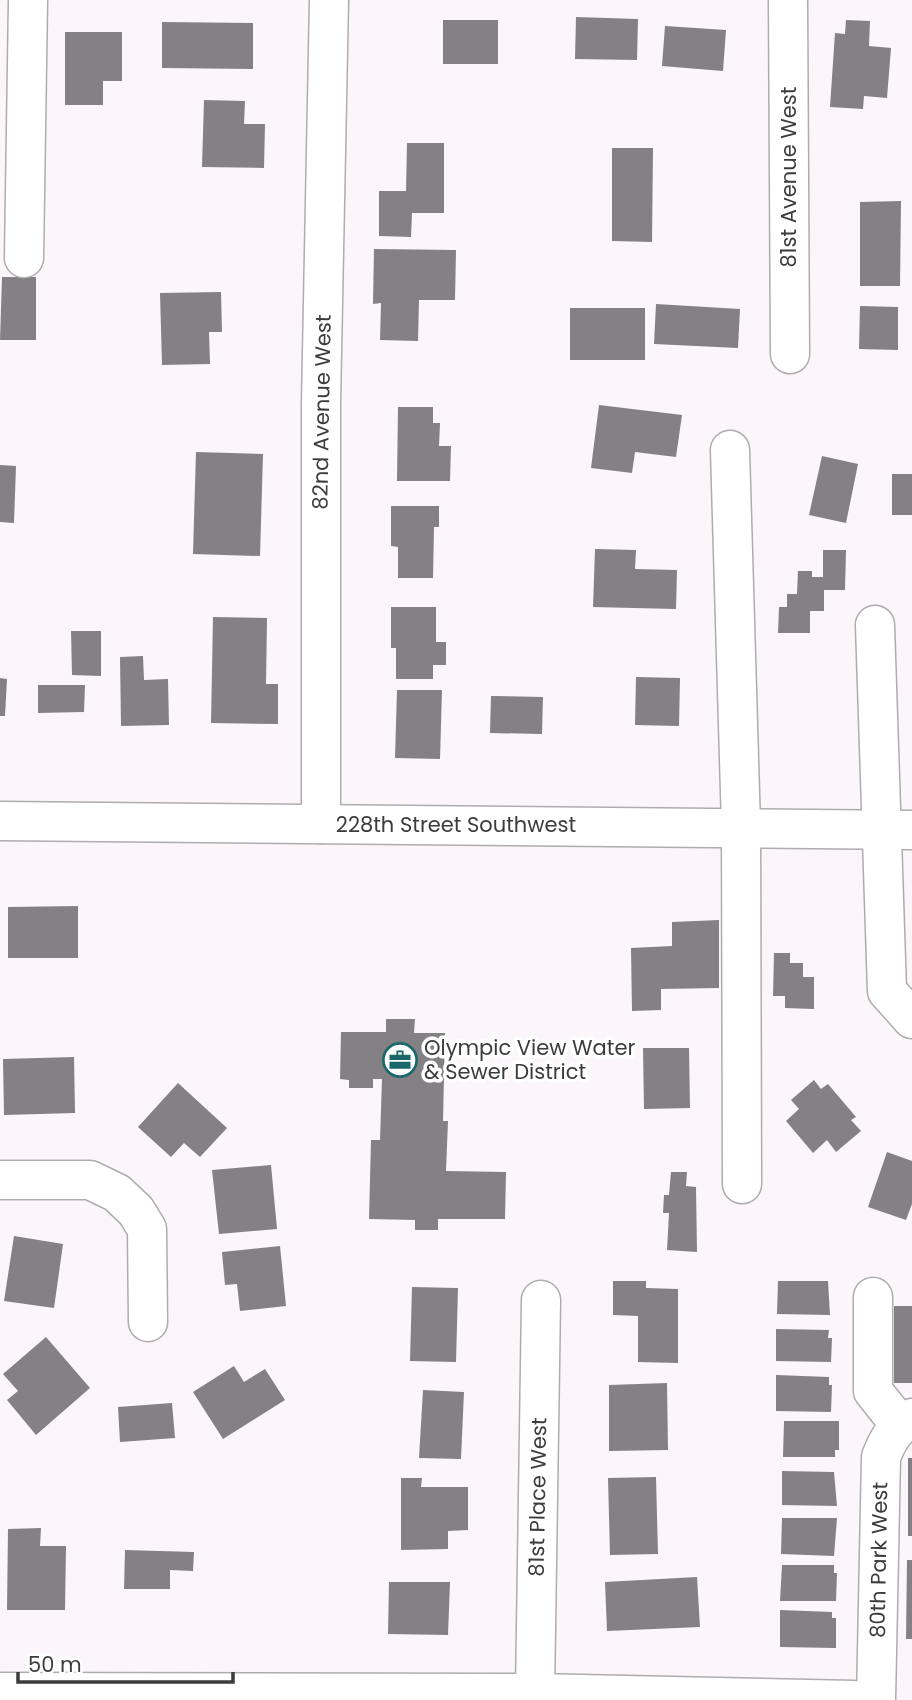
<svg xmlns="http://www.w3.org/2000/svg" width="912" height="1700" font-family="Poppins,sans-serif">
<style>
.building{fill:#838184}
.lines{fill:none;stroke-linecap:round;stroke-linejoin:round}
.minor-casing{stroke:#afacaf;stroke-width:41}
.minor{stroke:#fff;stroke-width:38}
.labels{text-anchor:middle;stroke-width:7;stroke-linejoin:round;paint-order:stroke}
.street-label{font-size:21px;fill:#3c3b3d;stroke:#fff}
.poi-label{font-size:21px;fill:#3c3b3d;stroke:#fff;text-anchor:start}
</style>
<rect width="100%" height="100%" fill="#faf6fa"/>
<g class="building">
<path d="M576 17 638 19 637 60 575 59Z"/>
<rect x="443" y="20" width="55" height="44"/>
<path d="M846 20 870 21 869 46 891 48 887 98 864 96 863 109 830 107 835 33 845 34Z"/>
<path d="M162 22 253 23V69L162 68Z"/>
<path d="M665 26 726 30 723 71 662 66Z"/>
<path d="M65 32H122V81H103V105H65Z"/>
<path d="M204 100 245 101 244 124H265L264 168 202 167Z"/>
<path d="M407 143H444V213H412L411 237 379 236V191H406Z"/>
<path d="M612 148H653L652 242 612 241Z"/>
<path d="M901 201 900 286H860V202Z"/>
<path d="M374 249 456 250 455 300H419L418 341 380 340 381 303 373 304Z"/>
<path d="M2 277H36V340H0Z"/>
<path d="M221 292 222 332H209L210 364 162 365 160 293Z"/>
<path d="M656 304 740 309 738 348 654 344Z"/>
<path d="M860 306 898 307V350L859 349Z"/>
<rect x="570" y="308" width="75" height="52"/>
<path d="M599 405 682 415 676 457 635 452 632 473 591 468Z"/>
<path d="M398 407H433V423H440L439 446H451L450 481H397Z"/>
<path d="M196 452 263 454 260 556 193 554Z"/>
<path d="M822 456 858 464 846 523 809 515Z"/>
<path d="M0 465 16 466 14 523 0 522Z"/>
<rect x="892" y="474" width="20" height="41"/>
<path d="M391 506H439V527H434L433 578H398V547L391 546Z"/>
<path d="M595 549 636 550 635 569 677 570 676 609 593 607Z"/>
<path d="M823 550H846L845 590H824V611H810V633H778L779 607H787V594H797L798 571H812V577H823Z"/>
<path d="M391 607H436V642H446V665H433V679H396V648H391Z"/>
<path d="M213 617 267 618 266 684H278V724L211 723Z"/>
<path d="M71 631H101V676L72 675Z"/>
<path d="M143 656 144 680 168 679 169 725 121 726 120 657Z"/>
<path d="M636 677 680 678 679 726 635 725Z"/>
<path d="M0 678 7 679 5 716H0Z"/>
<path d="M38 685H85L84 712 38 713Z"/>
<path d="M397 690H442L440 759 395 758Z"/>
<path d="M491 696 543 697 542 734 490 733Z"/>
<path d="M78 906V958H8V907Z"/>
<path d="M719 920V988L661 989V1010L632 1011 631 948 672 946V922Z"/>
<path d="M774 953H790V963H803V977H814V1009L785 1008V996H773Z"/>
<path d="M386 1019H415L414 1033H445L443 1121H448L446 1171 506 1172 505 1219H438V1230H415V1220L369 1219 371 1140H380L382 1079H373V1088H349V1080L340 1079 341 1032H386Z"/>
<path d="M643 1048H689L690 1108 644 1109Z"/>
<path d="M74 1057 75 1113 4 1115 3 1059Z"/>
<path d="M814 1080 821 1089 828 1084 856 1117 851 1120 861 1131 836 1152 827 1140 813 1153 786 1121 799 1109 791 1100Z"/>
<path d="M178 1083 227 1128 200 1157 184 1143 171 1157 138 1127Z"/>
<path d="M887 1152 912 1161V1204L906 1220 868 1207Z"/>
<path d="M271 1165 277 1229 219 1234 212 1170Z"/>
<path d="M671 1172H687L686 1186 696 1187 697 1252 667 1250 669 1213H663L664 1195H669Z"/>
<path d="M14 1236 63 1244 54 1308 4 1301Z"/>
<path d="M280 1246 286 1306 240 1311 237 1284 225 1285 222 1252Z"/>
<path d="M613 1281H646V1288L678 1289V1363L638 1362V1316L613 1315Z"/>
<path d="M778 1281H828L830 1315 777 1314Z"/>
<path d="M412 1287 458 1288 456 1362 410 1361Z"/>
<rect x="894" y="1306" width="18" height="77"/>
<path d="M776 1329 829 1330 828 1338H832L831 1362 776 1361Z"/>
<path d="M46 1337 90 1388 36 1435 7 1400 18 1391 3 1374Z"/>
<path d="M234 1366 244 1382 265 1369 285 1400 223 1439 193 1392Z"/>
<path d="M776 1375 829 1377V1385H832L831 1412 776 1411Z"/>
<path d="M667 1383 668 1450 609 1451V1385Z"/>
<path d="M423 1390 464 1392 461 1459 419 1458Z"/>
<path d="M172 1403 175 1438 120 1442 118 1407Z"/>
<path d="M784 1421H839V1450H835V1457H783Z"/>
<rect x="908" y="1458" width="4" height="78"/>
<path d="M782 1471 834 1472 837 1506 782 1505Z"/>
<path d="M656 1477 658 1554 610 1555 608 1478Z"/>
<path d="M401 1478H422L421 1487H468V1530L448 1531V1549L401 1550Z"/>
<path d="M782 1518H837L834 1556 781 1554Z"/>
<path d="M41 1528 40 1546H66L65 1610H7L8 1529Z"/>
<path d="M125 1550 194 1552 193 1571 170 1570V1589H124Z"/>
<path d="M907 1560H912V1639H906Z"/>
<path d="M782 1565H834V1573H837L836 1601H780Z"/>
<path d="M697 1577 700 1627 607 1631 605 1582Z"/>
<path d="M389 1582H450L448 1635 388 1634Z"/>
<path d="M780 1610 832 1612V1618H836V1648L780 1647Z"/>
</g>
<g class="lines">
<g class="minor-casing">
<g id="minor">
<path d="M788 0 790 354"/>
<path d="M24 258 28 0"/>
<path d="M730 450 741 827 742 1184"/>
<path d="M875 625 887 991 912 1019"/>
<path d="M0 821 912 830"/>
<path d="M321 824V403L329 0"/>
<path d="M0 1180H90L117 1193 136 1211 147 1229 148 1322"/>
<path d="M873 1297V1391L900 1425"/>
<path d="M0 1692 535 1693 854 1700"/>
<path d="M535 1693 541 1300"/>
<path d="M876 1700 881 1457C888 1439 895 1427 912 1418"/>
</g>
</g>
<use href="#minor" class="minor"/>
</g>
<defs>
<g id="office-ring" transform="scale(1.75)"><circle r="9.5" fill="#fff" stroke="#19676a" stroke-width="1.5"/><path d="M-6-3h4V-5.5h4V-3h4V5H-6ZM-1-4.5V-3h2v-1.5ZM-6 0V1H6V0Z" fill="#19676a"/></g>
</defs>
<g fill-rule="evenodd">
<use href="#office-ring" x="400" y="1060"/>
</g>
<g class="labels">
<g class="street-label">
<text transform="translate(789 177) rotate(-90)" y="7">81st Avenue West</text>
<text transform="translate(322 412) rotate(-89)" y="7">82nd Avenue West</text>
<text x="456" y="832">228th Street Southwest</text>
<text transform="translate(538 1497) rotate(-89)" y="7">81st Place West</text>
<text transform="translate(879 1560) rotate(-89)" y="7">80th Park West</text>
</g>
<g class="poi-label">
<text x="424" y="1055">Olympic View Water<tspan x="424" dy="24">&amp; Sewer District</tspan></text>
</g>
</g>
<path d="M18 1672v10h215v-10" fill="none" stroke="#3c3b3d" stroke-width="3.5"/>
<text x="28" y="1672" font-size="21" fill="#3c3b3d" stroke="#ffffff" stroke-width="5" paint-order="stroke">50 m</text>
</svg>
